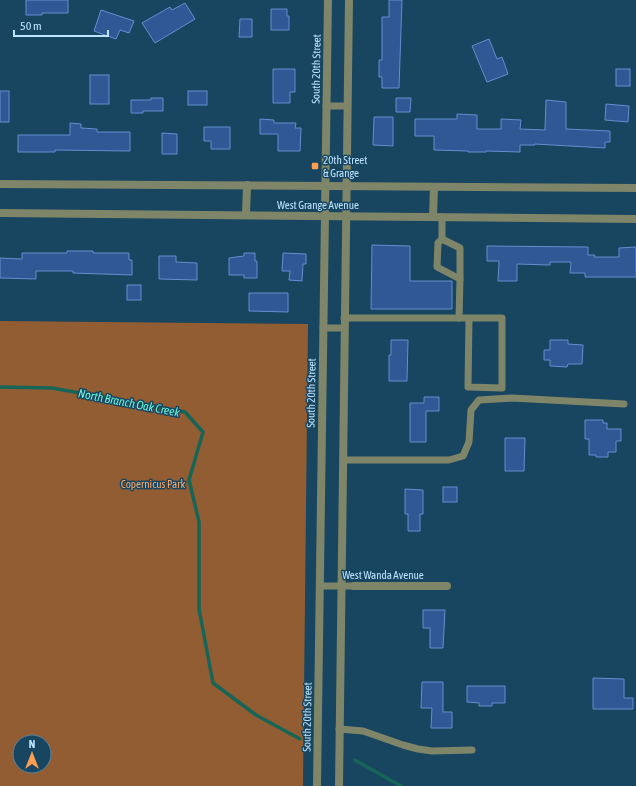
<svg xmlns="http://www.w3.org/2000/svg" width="636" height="786" font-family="'Asap Condensed',sans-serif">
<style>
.green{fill:#925d32;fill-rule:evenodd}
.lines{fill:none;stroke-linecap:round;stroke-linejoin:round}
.stream{stroke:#166557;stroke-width:3.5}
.building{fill:#2f5895;stroke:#638fd0}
.service{stroke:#7e8568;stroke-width:7}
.minor{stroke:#7e8568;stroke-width:8}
.tertiary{stroke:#7e8568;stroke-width:8}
.poi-dot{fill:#fb9e51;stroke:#18455f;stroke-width:1.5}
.labels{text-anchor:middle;stroke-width:3;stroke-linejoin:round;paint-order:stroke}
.street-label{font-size:11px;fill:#bde4ff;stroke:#18455f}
.poi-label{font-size:11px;fill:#bde4ff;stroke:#18455f;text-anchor:start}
.park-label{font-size:11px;fill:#feac6c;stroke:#18455f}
.water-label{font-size:12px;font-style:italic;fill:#6ff7db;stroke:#18455f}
</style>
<rect width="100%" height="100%" fill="#18455f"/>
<path class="green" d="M0 321 308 324 303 786H0ZM20 742H44V766H20Z"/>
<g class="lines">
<g class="stream">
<path d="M0 387 52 388 185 412 203 432 189 480 199 522V609L213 683 256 715 300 739"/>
<path d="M355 760 401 786"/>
</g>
</g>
<g class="building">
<path d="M26 0H68V13H42V15H26Z"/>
<path d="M389 0H402L399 88H382V77H379V60H382V17H389Z"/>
<path d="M185 3 195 19 155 43 142 23 170 7 172 10Z"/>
<path d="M271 9H287V16H289V30H271Z"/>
<path d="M101 10 134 21 129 33 120 30 116 39 94 31Z"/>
<path d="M240 19H252V37H239Z"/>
<path d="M489 39 497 59 502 57 508 74 487 82 472 46Z"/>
<path d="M273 69H295V92H290V103H273Z"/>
<rect x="616" y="69" width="14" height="17"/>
<rect x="90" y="75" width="19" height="29"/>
<rect x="0" y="91" width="9" height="31"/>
<rect x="188" y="91" width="19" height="14"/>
<path d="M151 98H163V111H143V113H131V100H151Z"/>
<path d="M396 98H411L410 112H396Z"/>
<path d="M546 100 566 102V129L610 131V142H605V148L535 144V145H520V152L486 151V152H468V151L434 150V136H415V119H457V114L477 115V129H501V119L521 120 520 129 545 130Z"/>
<path d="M606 104 629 106 628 122 605 120Z"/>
<path d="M374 117H393V146L373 145Z"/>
<path d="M260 119 274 120V123H296L295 128H301L300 151H278V134H260Z"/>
<path d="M70 123 81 124V128L97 129V132H130V151L55 150V152H18V135H70Z"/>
<path d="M204 127H230V149H211V141H204Z"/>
<path d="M162 133 177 134V154H162Z"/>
<path d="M372 245 410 246V281H452V309H371Z"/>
<path d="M487 246 588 247V255H595L594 257H619V248L636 247V277H585V273H570L571 262H550V265L517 264V281H498L499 261H487Z"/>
<path d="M67 251H93V253H129V260H132V275L73 273V271H36V279L0 278V258L22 259V253H67Z"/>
<path d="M244 253H255V261H257V278H244V275H229V258L244 256Z"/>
<path d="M283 253 306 254V264H303L302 281 289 280 290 271H282Z"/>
<path d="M159 256H176V262L197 263V280L159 279Z"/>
<rect x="127" y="285" width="14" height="15"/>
<path d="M249 293H288V312L249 311Z"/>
<path d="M391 340H408L407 381H389V355H391Z"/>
<path d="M550 340H568V344L583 345 582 364H568L567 367 550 366V360H544V350H550Z"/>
<path d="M424 397H439V411H426V442H410V403H424Z"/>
<path d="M585 420H603V423H607V429H621V441H616V452H608V457H596V455H589V439H585Z"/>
<path d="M505 438H525L524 471H505Z"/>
<rect x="443" y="487" width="14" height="15"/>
<path d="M405 489 423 490V514H420V531H408V514H405Z"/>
<path d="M423 610H445L443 648H430V628H423Z"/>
<path d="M593 678 624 679V698H633V709H593Z"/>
<path d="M422 682H443V712H452V728H431L432 708H421Z"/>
<path d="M467 686H505V703H492V706H479V703L467 702Z"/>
</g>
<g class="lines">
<g class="service">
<path d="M326 106H347"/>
<path d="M442 239 460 248V279"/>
<path d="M344 318H459L460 279 437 267 438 243 442 239V217"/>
<path d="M459 318H502V388L468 387 469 318"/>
<path d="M323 328H344"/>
<path d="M343 460H449L463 456 469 442 471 410 479 400 512 398 624 404"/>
<path d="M320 586H354"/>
<path d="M339 729 363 731 403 745 418 749 432 751 472 750"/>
</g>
<path class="minor" d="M354 586H447"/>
<g class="tertiary">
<path d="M0 184 636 188"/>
<path d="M0 213 636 219"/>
<path d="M246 215 247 185"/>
<path d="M433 217 434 187"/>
<path d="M317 786 328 0"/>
<path d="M339 786 349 0"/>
</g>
</g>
<rect class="poi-dot" x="311" y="162" width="8" height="8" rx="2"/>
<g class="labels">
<g class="street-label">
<text transform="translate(316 69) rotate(-89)" y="4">South 20th Street</text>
<text x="318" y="209">West Grange Avenue</text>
<text transform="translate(311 393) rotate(-89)" y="4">South 20th Street</text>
<text x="383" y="579">West Wanda Avenue</text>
<text transform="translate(307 717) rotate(-89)" y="4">South 20th Street</text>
</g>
<g class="poi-label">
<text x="323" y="164">20th Street<tspan x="323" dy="13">&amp; Grange</tspan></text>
</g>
<g class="park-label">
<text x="153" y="488">Copernicus Park</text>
</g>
<g class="water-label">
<text transform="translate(129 403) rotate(11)" y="4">North Branch Oak Creek</text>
</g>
</g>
<g transform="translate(32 754)"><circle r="19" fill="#18455f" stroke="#5a859f"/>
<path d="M0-3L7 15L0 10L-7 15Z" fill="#fb9e51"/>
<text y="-6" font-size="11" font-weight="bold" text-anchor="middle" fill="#bde4ff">N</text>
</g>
<path d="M14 30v6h94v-6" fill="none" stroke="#bde4ff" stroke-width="2"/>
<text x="20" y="30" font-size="12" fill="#bde4ff" stroke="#18455f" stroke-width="3" paint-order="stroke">50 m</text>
</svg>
